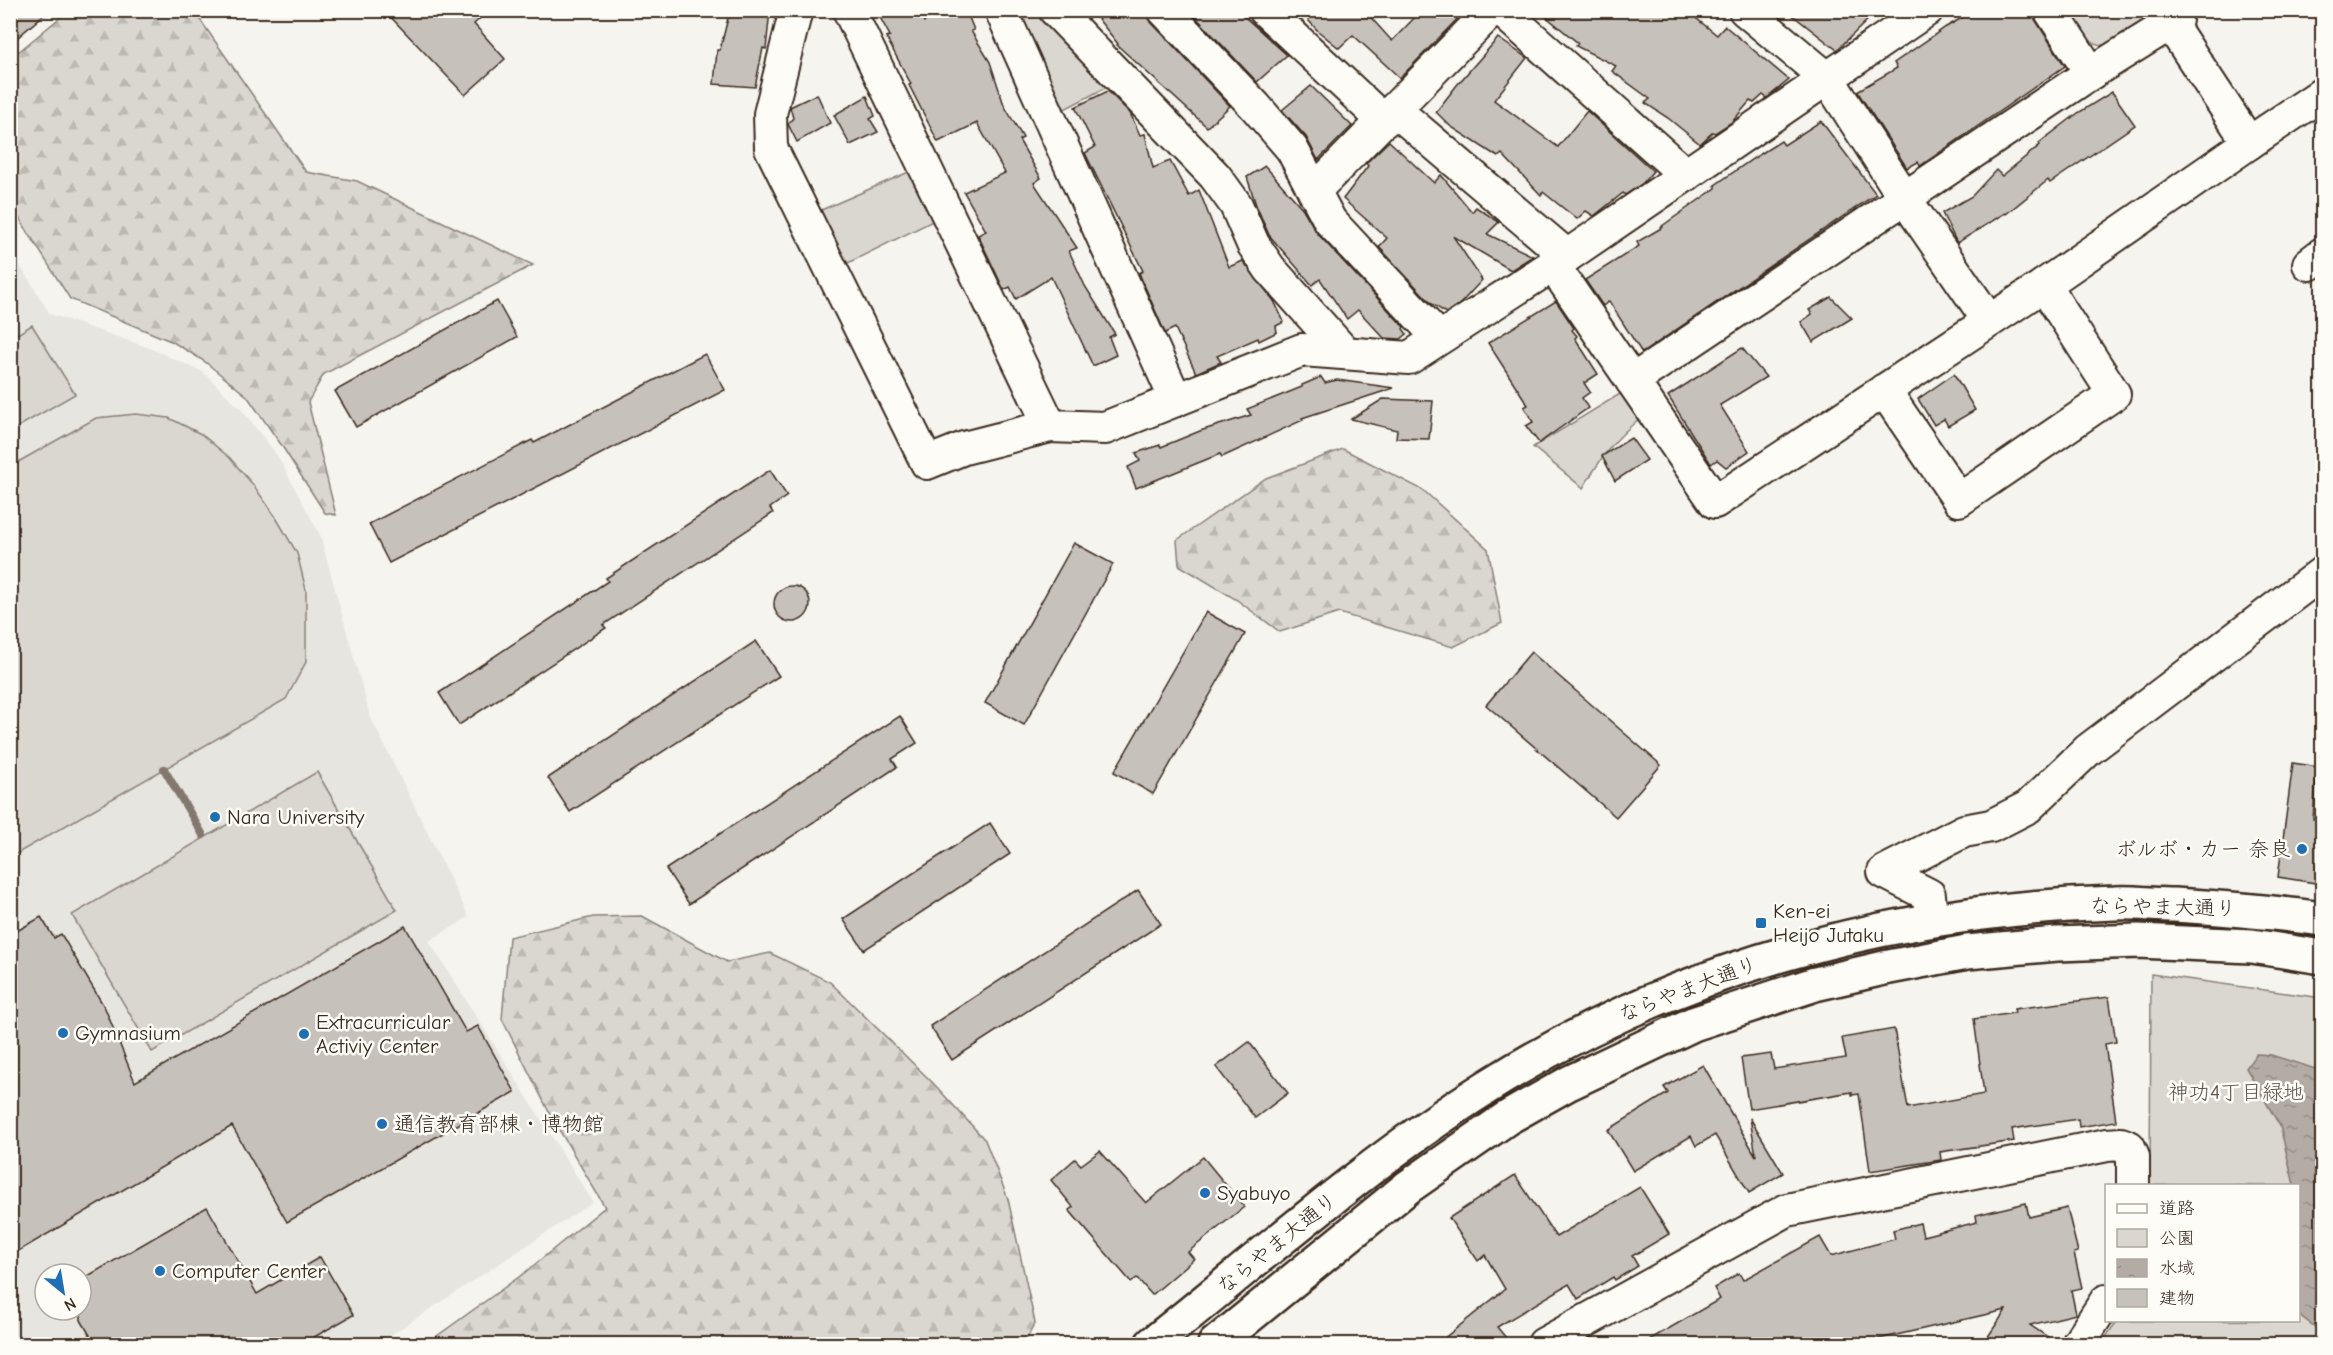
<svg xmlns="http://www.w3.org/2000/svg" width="2333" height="1355" font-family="'Comic Neue','Klee One',sans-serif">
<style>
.built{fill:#e7e5df;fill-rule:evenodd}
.green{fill:#dad6d0;stroke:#8a8077;stroke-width:1.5}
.forest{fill:url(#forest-firs);stroke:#8a8077;stroke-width:1.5}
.water{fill:url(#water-ripples);stroke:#84786e;stroke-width:1.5}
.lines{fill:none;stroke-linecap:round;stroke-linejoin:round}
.stream{stroke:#84786e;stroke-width:8}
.building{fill:#c7c1bb;stroke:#3b2a1e;stroke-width:1.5}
.minor-casing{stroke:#3b2a1e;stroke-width:36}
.tertiary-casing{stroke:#3b2a1e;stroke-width:38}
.minor{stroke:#fdfcf7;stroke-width:32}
.tertiary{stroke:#fdfcf7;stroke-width:33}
.poi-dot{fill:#1f6fb2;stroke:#fdfcf7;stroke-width:2}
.labels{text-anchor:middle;stroke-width:5;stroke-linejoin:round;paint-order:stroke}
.poi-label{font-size:21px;fill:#3b2a1e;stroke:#fdfcf7;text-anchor:start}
.street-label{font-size:21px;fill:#3b2a1e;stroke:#fdfcf7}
.park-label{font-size:21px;fill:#63554a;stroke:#fdfcf7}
</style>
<defs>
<pattern id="forest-firs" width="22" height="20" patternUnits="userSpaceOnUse" patternTransform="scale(1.5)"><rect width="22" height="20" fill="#dad6d0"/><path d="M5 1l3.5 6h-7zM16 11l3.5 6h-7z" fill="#bcb8b2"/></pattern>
<pattern id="water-ripples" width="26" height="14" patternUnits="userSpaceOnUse" patternTransform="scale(1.5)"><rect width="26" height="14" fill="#b4aca4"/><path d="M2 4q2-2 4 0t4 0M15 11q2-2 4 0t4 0" fill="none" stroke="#948c85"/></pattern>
</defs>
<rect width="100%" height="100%" fill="#f5f4ee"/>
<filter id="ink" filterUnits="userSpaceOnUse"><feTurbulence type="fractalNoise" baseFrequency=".0167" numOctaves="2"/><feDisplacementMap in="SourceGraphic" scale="12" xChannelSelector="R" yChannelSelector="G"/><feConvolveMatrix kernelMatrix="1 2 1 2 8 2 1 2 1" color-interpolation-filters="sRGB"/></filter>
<g filter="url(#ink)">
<path class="built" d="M10 249 50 314 147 347 203 372 240 408 277 455 320 535 370 716 469 917 429 941 593 1202 377 1344H11ZM45 1274H81V1310H45Z"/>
<g class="green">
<path d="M1009 11H1039L1113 84 1053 115Z"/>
<path d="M2066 11H2154L2162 16 2111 48 2088 41Z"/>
<path d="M918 168 943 216 844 265 819 211Z"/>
<path d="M32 325 75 394 11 431V338Z"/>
<path d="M1628 389 1645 414C1614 439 1603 455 1583 488L1533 447Z"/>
<path d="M136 414 169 418 201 434 230 458 254 486 275 516 297 553 306 590V662L286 699 11 857V466L96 418Z"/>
<path d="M317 772 397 910 152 1052 72 915Z"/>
<path d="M2151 974 2322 998V1344H2101L2117 1321 2298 1320V1186L2150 1185Z"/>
</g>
<g class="forest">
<path d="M68 11H194L306 172 357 181 533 265 324 374 308 402 336 515 325 513 282 446 247 396 204 361 173 342 70 299 11 205V58Z"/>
<path d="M1343 449 1423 490 1488 549 1502 623 1453 647 1339 613 1280 632 1237 600 1179 565 1177 540 1266 478Z"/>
<path d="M642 916 727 962 770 953 830 982 933 1083 985 1140 1008 1199 1035 1323 1024 1344H426L523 1274 605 1207 551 1116 502 1019 509 937 593 917Z"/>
</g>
<path class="water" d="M2256 1054 2271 1055 2322 1071V1332L2299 1315 2298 1186 2294 1185 2280 1126 2246 1068Z"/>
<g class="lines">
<path class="stream" d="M164 769 203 835"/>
</g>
<g class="building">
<path d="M10 10H49L10 44Z"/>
<path d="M384 10H489L474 24 505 59 465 95Z"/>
<path d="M730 10H770L766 49 763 48 755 87 714 84 717 50H720Z"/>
<path d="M876 10H919L924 22 947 10H966L974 30 971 31 990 62 1004 105 1023 138 1019 140 1041 178 1034 183 1077 248 1069 251 1085 286 1115 334 1109 337 1116 355 1093 366 1051 277 1016 299 1010 287 1004 290 978 235 986 231 964 192 1005 173 977 123 938 142 909 85 911 84 886 37 890 36Z"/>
<path d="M1091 10H1147L1151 22 1230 106 1207 127 1117 45 1118 44Z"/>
<path d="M1189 10H1237L1287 55 1257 82Z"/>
<path d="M1299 10H1364L1392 41 1422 10H1466L1400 78 1353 35 1339 48 1318 31Z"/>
<path d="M1538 10 1687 11 1717 35 1725 26 1789 80 1767 98 1763 95 1754 103 1750 101 1732 122 1715 133 1713 132 1700 144 1668 118 1645 103 1650 99 1612 71 1616 66 1576 46 1578 43Z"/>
<path d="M1786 10H1878L1837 50Z"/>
<path d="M1976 10H2029L2065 66 1920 166 1918 162 1907 168 1857 91 1897 68 1894 63 1946 27Z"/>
<path d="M1498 38 1527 58 1494 100 1558 147 1587 111 1653 171 1643 183 1625 195 1623 193 1594 216 1586 211 1577 219 1543 192 1541 195 1502 154 1498 157 1450 126 1436 112 1457 85Z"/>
<path d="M1311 86 1352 126 1318 160 1306 137 1282 110Z"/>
<path d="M1108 91 1130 113 1140 135 1145 134 1153 168 1170 161 1189 196 1199 190 1229 267 1243 261 1274 301 1284 322 1276 326 1277 332 1259 341 1258 338 1217 356 1221 362 1196 373 1175 328 1165 333 1139 273 1143 271 1085 153 1095 147 1075 107Z"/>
<path d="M2112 92 2135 125 2050 183 2048 180 2006 214 2005 213 1957 243 1942 213 1972 196 1996 170 2002 176 2040 145 2039 143 2078 113Z"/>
<path d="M817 94 830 123 797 142 788 124 793 118 790 107Z"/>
<path d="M867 96 875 116 870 119 878 132 850 145 834 115Z"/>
<path d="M1821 121 1876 194 1642 353 1609 301 1603 306 1585 280 1639 246 1637 242 1663 227 1662 226 1716 188 1715 185 1754 158 1781 141 1784 145Z"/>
<path d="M1389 141 1434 183 1441 175 1472 212 1476 207 1499 222 1487 234 1533 256 1511 270 1453 236 1482 280 1460 304 1446 313 1431 303 1379 247 1387 238 1343 199 1368 166 1366 163Z"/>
<path d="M1265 166 1303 209 1317 233 1404 327 1403 329 1407 334 1401 339 1384 338 1358 310 1347 319 1320 279 1312 285 1269 235 1256 205 1247 177Z"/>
<path d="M1831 297 1852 318 1813 342 1801 322 1812 314 1809 310Z"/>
<path d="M497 301 517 337 356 427 335 391Z"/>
<path d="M1556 301 1574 328 1572 330 1577 336 1575 338 1598 374 1584 383 1590 392 1582 398 1588 408 1539 443 1526 426 1533 422 1524 407 1528 405 1488 343Z"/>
<path d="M1742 348 1766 377 1720 405 1749 451 1726 467 1717 460 1711 464 1668 396Z"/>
<path d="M705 354 725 390 389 563 369 524 532 440 534 443Z"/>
<path d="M1954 374 1975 410 1948 426 1944 419 1934 425 1918 399Z"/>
<path d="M1321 377 1325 383 1337 380 1394 388 1302 418 1303 420 1222 457 1220 454 1136 488 1128 467 1140 461 1136 453 1160 445 1161 447 1200 431 1251 415 1247 409 1302 387V385Z"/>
<path d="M1383 399 1433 401 1429 439 1396 438 1397 430 1351 419Z"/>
<path d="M1631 438 1647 460 1615 481 1602 456Z"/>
<path d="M770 470 787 496 770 508 773 513 603 625 606 628 459 725 439 693 608 581 606 578Z"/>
<path d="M1074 543 1113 564 1024 725 985 703Z"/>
<circle cx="792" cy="604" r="18"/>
<path d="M1206 612 1245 634 1153 794 1114 772Z"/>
<path d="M756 641 779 676 570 812 548 778Z"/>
<path d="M1531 652 1661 765 1616 817 1486 705Z"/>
<path d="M900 716 917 743 892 759 897 767 689 904 666 869Z"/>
<path d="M2293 763 2317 767 2313 819 2322 820V884L2278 877Z"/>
<path d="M990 823 1010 854 864 950 843 919Z"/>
<path d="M1138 890 1161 924 952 1060 930 1026Z"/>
<path d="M41 917 54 938 61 934 105 1008 135 1082 405 926 466 1032 478 1026 515 1092 287 1222 232 1126 10 1256V935Z"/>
<path d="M2109 997 2116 1042 2105 1044 2116 1121 2079 1127 2078 1119 2012 1129 2014 1141 1940 1152 1941 1160 1870 1171 1859 1094 1852 1095V1092L1749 1109 1741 1058 1771 1054 1774 1069 1846 1058 1842 1038 1894 1029 1908 1108 1984 1094 1974 1019 2015 1013 2014 1009Z"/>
<path d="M1249 1042 1288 1093 1255 1118 1216 1067Z"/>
<path d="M1703 1065 1756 1156 1750 1118 1783 1173 1749 1193 1715 1135 1696 1146 1691 1136 1633 1171 1608 1130 1668 1093 1664 1087Z"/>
<path d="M1100 1151 1146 1203 1203 1157 1244 1207 1188 1252 1194 1259 1152 1295 1137 1278 1131 1282 1069 1210 1073 1207 1051 1180 1075 1159 1081 1165Z"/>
<path d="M1515 1175 1556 1237 1640 1187 1669 1234 1632 1256 1638 1266 1615 1280 1613 1277 1578 1299 1569 1284 1497 1327 1511 1344H1437L1505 1289 1485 1255 1478 1261 1449 1218Z"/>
<path d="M2026 1203 2029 1217 2067 1208 2078 1252 2074 1253 2082 1288 2071 1290 2076 1314 2030 1325 2058 1344H1983L2006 1310 1857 1344H1642L1720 1299 1714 1288 1739 1273 1743 1280 1820 1237 1831 1256 1895 1239 1893 1230 1920 1223 1923 1236 1977 1222 1976 1215Z"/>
<path d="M207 1207 257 1294 320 1257 353 1315 302 1344H95L81 1320V1280Z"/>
</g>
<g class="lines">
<g class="minor-casing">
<g id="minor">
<path d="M796 10 770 114 771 148 927 463 964 448 1050 426"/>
<path d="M849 10 1050 426 1105 428 1302 350 1409 358 1567 256 1927 10"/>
<path d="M1001 10 1176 400"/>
<path d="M1055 10 1215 176 1236 205 1253 244 1270 269 1345 353"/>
<path d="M1164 10 1255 106 1292 149 1330 221 1439 338"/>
<path d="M1265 10 1384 121"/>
<path d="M1501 10 1686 175"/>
<path d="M1745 10 1828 79 1904 197 1989 321"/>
<path d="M2091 73 2176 20"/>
<path d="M1395 110 1567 256"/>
<path d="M2249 143 2322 94"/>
<path d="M1314 191 1492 10"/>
<path d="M2309 264 2322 254"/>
<path d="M1553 265 1715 502 2044 285 2114 394 1959 500 1884 390"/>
<path d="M2044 285 2249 143 2170 23"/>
<path d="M1632 381 2091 73 2050 10"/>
<path d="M1931 920 1929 895 1884 872 1964 831 1991 826 2028 807 2088 750 2322 573"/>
<path d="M1544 1344 1787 1210 2107 1145 2121 1144 2129 1147 2133 1156V1186"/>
<path d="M2078 1344 2106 1301"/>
</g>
</g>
<g class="tertiary-casing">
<g id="tertiary">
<path d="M1152 1344C1262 1256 1368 1162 1487 1087 1675 968 1894 909 2115 903 2135 902 2155 905 2174 905 2225 908 2272 912 2322 919"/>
<path d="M1215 1344 1408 1187 1507 1118 1569 1083 1693 1024 1815 984 1884 968 1967 952 2057 944 2138 941 2252 946 2322 957"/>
</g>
</g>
<use href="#minor" class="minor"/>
<use href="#tertiary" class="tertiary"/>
</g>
</g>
<g class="poi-dot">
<circle cx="215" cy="817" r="6"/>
<circle cx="2302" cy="849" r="6"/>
<rect x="1755" y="917" width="12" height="12" rx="3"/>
<circle cx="63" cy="1033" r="6"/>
<circle cx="304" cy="1034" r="6"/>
<circle cx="382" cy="1124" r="6"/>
<circle cx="1205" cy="1193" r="6"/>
<circle cx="160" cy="1271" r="6"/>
</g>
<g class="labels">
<g class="poi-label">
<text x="227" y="824">Nara University</text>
<text x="2290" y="856" text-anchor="end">ボルボ・カー 奈良</text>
<text x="1773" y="918">Ken-ei<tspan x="1773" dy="24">Heijo Jutaku</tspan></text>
<text x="316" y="1029">Extracurricular<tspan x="316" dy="24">Activiy Center</tspan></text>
<text x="75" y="1040">Gymnasium</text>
<text x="394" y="1131">通信教育部棟・博物館</text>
<text x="1217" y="1200">Syabuyo</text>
<text x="172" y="1278">Computer Center</text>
</g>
<g class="street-label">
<text transform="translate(2163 907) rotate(1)" y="7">ならやま大通り</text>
<text transform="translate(1688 989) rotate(-21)" y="7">ならやま大通り</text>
<text transform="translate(1277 1243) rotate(-39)" y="7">ならやま大通り</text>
</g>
<g class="park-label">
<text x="2236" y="1099">神功4丁目緑地</text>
</g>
</g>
<rect width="2333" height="1355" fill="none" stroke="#fdfcf7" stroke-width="36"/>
<rect x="18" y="18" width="2297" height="1319" fill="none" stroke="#3b2a1e" stroke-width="2" filter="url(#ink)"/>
<rect x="2105" y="1184" width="195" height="138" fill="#fdfcf7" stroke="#afa8a0" stroke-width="1.5"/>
<rect x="2117" y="1204" width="30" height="9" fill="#fdfcf7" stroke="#afa8a0" stroke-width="1.5"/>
<text x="2159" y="1214" font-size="18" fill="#3b2a1e">道路</text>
<rect x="2117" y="1229" width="30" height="18" fill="#dad6d0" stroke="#afa8a0" stroke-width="1.5"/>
<text x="2159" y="1244" font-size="18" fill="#3b2a1e">公園</text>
<rect x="2117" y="1259" width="30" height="18" fill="url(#water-ripples)" stroke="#afa8a0" stroke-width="1.5"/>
<text x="2159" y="1274" font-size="18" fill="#3b2a1e">水域</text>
<rect x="2117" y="1289" width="30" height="18" fill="#c7c1bb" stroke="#afa8a0" stroke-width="1.5"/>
<text x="2159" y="1304" font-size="18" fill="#3b2a1e">建物</text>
<g transform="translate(63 1292) rotate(150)"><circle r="28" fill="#fdfcf7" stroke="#afa8a0" stroke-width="1.5"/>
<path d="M0-4.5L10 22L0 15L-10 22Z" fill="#1f6fb2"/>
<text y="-9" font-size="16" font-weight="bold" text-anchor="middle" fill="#3b2a1e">N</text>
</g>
</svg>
